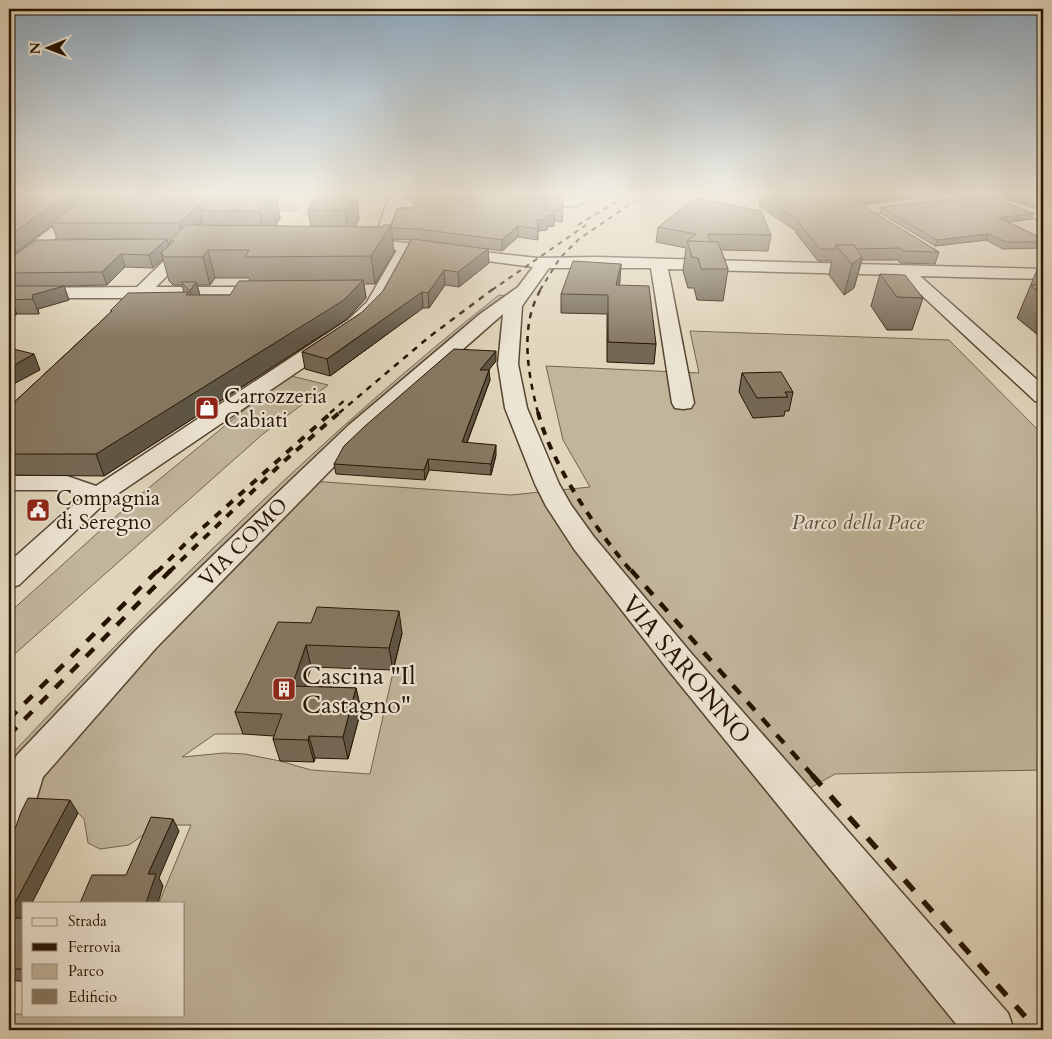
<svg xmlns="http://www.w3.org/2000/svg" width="1052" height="1039" font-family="Cardo,serif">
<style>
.green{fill:#c1b59c;stroke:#73644f;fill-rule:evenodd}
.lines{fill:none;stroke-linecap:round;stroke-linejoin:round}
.street-casing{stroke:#544430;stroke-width:3}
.street{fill:#ece4d3;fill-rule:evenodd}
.rail-far4{stroke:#251402;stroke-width:2;stroke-dasharray:5 5;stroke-linecap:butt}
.rail-far3{stroke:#251402;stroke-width:2.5;stroke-dasharray:6 6;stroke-linecap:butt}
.rail-far2{stroke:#251402;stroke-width:4;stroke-dasharray:8 8;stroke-linecap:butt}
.rail-far1{stroke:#251402;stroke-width:4.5;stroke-dasharray:11 11;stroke-linecap:butt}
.rail{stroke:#251402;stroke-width:5.5;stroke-dasharray:14 14;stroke-linecap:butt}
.wall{fill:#746855;stroke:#251402;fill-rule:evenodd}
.shaded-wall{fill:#5e5545;stroke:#251402}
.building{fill:#877963;stroke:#251402}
.labels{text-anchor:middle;stroke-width:4.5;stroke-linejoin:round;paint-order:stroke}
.poi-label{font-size:21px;fill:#251402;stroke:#ece4d3;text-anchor:start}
.park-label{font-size:21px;font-style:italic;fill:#5c4c38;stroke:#ece4d3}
.street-label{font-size:21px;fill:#251402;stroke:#ece4d3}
.near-street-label{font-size:25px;fill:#251402;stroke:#ece4d3}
.near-poi-label{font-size:25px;fill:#251402;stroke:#ece4d3;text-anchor:start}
</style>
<rect width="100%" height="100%" fill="#e1d6bc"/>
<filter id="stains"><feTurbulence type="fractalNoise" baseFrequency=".004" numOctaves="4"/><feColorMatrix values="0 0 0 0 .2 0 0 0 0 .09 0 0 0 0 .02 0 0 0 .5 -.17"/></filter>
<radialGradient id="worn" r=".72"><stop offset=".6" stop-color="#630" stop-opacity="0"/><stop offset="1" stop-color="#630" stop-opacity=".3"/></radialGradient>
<g class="green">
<path d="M270 194H295L286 206H300L296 211H255Z"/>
<path d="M499 295 507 296 496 302 9 787V757C162 594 323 434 499 295Z"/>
<path d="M690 331 949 340 1043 435V770L835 774 785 802 967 1030H9V1014L184 1015V903H159L191 825H174L150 830 129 845 100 849 88 843 84 819 78 813 38 812 29 783 311 481 511 495 590 487 563 440 546 366 699 373ZM322 629 402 633 370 774 311 770 280 761 245 754 224 753 182 757 215 734H243Z"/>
<path d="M287 375 328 385 263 434 9 659V613L134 500Z"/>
</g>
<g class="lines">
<g class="street-casing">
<g id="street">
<path d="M96 194H111L15 270 9 272V260Z"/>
<path d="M233 194H247L156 287H268L274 288 277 292 274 296 146 298C140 303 137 305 129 303L127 298H9V288L137 287Z"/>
<path d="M390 194H404L402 199 450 198 457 202 450 206 400 207 389 241 537 258 597 257 1043 269V279L920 276 1043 385V402L1035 401 900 275 668 269 694 403 691 408 683 409 675 408 672 403 651 268H549L522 306 518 364 527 408 559 484 571 505 594 537 691 653 1008 1013 1014 1030H961L669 671 574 549 546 506 535 484 505 408 498 364 503 314 365 435 156 648 43 777 23 842 9 847V771L17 755 134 632 289 482 349 425 480 314 518 287 533 267 412 251 383 305 362 328 107 501 19 585 9 588V562L81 498 63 490H9V476H67L96 486 348 320 367 302 397 250H358L350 245 358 240 374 241Z"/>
<path d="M581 194 595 196 576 206H526L519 202 526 198H574Z"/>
<path d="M957 194H999L993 198 873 213 890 225 883 229 853 210 860 206Z"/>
<path d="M1001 198 1043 212V221L996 205 994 202 996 199Z"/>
</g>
</g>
<use href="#street" class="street"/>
<g class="rail-far4">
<path d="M578 225 629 194"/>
<path d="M492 290 586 225"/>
<path d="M540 290 560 258 579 239 645 194"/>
</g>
<g class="rail-far3">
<path d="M330 413 346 399"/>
<path d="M339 413 429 337 493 289"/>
<path d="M538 413C528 374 519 326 541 289"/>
</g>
<g class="rail-far2">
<path d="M538 412C550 462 598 533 632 572"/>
<path d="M157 572 189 540 332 412"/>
<path d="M169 572 282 463 340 412"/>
</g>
<g class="rail-far1">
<path d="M631 570 813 776"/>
<path d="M9 719 158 570"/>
<path d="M9 735 171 570"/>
</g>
<path class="rail" d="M812 775 1037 1030"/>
</g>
<g class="wall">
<path d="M9 194H276L280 218 275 226 311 227 308 210 319 194H356L359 219 355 227H383L391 225 397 209 563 211 562 222 554 221V226L547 227V230L538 231V240L518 237 502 251 488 249 489 263 459 287 445 285 429 308H423L330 376 305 369 302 352 361 313 383 291 411 240 392 239 394 252 375 284H364L366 298 347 319 104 476 9 475V407L111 312V310L184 292 182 285H173L169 281 163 259 153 268 125 267 107 285 64 286 69 300 38 309 39 314H17L9 321V259L144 239H57L52 225 9 258ZM202 222 203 225H198ZM167 239H171L169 241 170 245 169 246ZM215 278H249L250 281 230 295H200L197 285H210Z"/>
<path d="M405 194H562V196L405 197Z"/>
<path d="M939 194 860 204 939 252 935 264 900 263 898 260H862L854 288 844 295 829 275 832 261H818L796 233V231L759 206 761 195Z"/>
<path d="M1000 194H1043V210L1001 195Z"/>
<path d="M881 207 1032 219 1008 222 1043 239V248L1003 249 986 240 935 246 880 213Z"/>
<path d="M658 227 771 235 768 251 721 250 728 269 723 301 697 300 694 288H688L683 271 686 248 656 242Z"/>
<path d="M621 264 619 285 656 344 654 364 607 362V314L561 313V294Z"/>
<path d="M1039 265H1043V339L1017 318Z"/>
<path d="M880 274 923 298 912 330H887L871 306Z"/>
<path d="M496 361 488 370 490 380 467 443 496 455 491 475 429 470 425 480 336 474 334 464Z"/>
<path d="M742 373 793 392 789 411H785L784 416 753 418 739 392Z"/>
<path d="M311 623 402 633 393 670 311 667 305 686 356 688 361 710 348 759 315 758 314 762 280 761 273 739 274 736 243 734 235 712Z"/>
<path d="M78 813 24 903V981H12L9 978V832Z"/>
</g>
<g class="shaded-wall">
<path d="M68 194H93L52 223V225L9 258V236Z"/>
<path d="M212 194H231L199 211 202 222 183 239 179 223Z"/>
<path d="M273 194H276L280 218 265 239 259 211Z"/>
<path d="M354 194H356L359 219 349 238 345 210Z"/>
<path d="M861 194H939L860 204 852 208 855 198Z"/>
<path d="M554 210V226L547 227V230L538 231 537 220Z"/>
<path d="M1034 213 1032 219 997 224 999 218Z"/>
<path d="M391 225 394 252 375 284 371 256Z"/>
<path d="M518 226V237L502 251V240Z"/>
<path d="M988 234 986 240 935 246 937 240Z"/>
<path d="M167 239 170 252 161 253 163 259 153 268 149 255Z"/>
<path d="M488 249 489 263 459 287 458 272Z"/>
<path d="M208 250 215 278 210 285 203 257Z"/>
<path d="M121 254 125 267 107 285 102 272Z"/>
<path d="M862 257 854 288 844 295 852 264Z"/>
<path d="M621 264 620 282 615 304 616 285Z"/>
<path d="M444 270 445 285 429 308 428 293Z"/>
<path d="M363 280 366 298 347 319 104 476 96 454Z"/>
<path d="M196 282 201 299 194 308 190 291Z"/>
<path d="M64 286 69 300 38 309 39 314 33 299 32 295Z"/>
<path d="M422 292 423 308 330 376 327 359Z"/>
<path d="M11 300 17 314 9 321V301Z"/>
<path d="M496 351V361L481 380 480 370Z"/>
<path d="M34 354 40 370 10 386 9 383V368Z"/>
<path d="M489 370 490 380 463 453 462 442Z"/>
<path d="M496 445V455L491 475V464Z"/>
<path d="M428 459 429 470 425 480 424 470Z"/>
<path d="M399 611 402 633 393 670 389 648Z"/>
<path d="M306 645 311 667 298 708 292 686Z"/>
<path d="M356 688 361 710 348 759 343 737Z"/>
<path d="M309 736 315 758 314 762 308 740Z"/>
<path d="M70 800 78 813 32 903H24V919L9 920V914Z"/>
<path d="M173 819 179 831 159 878 163 886 158 903H146L148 874Z"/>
</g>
<g class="building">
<path d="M9 194H68L9 236Z"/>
<path d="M89 194H212L179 223H52Z"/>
<path d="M217 194H273L259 211H199Z"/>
<path d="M319 194H354L345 210H308Z"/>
<path d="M774 194H861L855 198V201L939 252 903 251 901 248 857 249 854 245H836L835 249H820L798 222H801L761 195Z"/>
<path d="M1032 194H1043V198Z"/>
<path d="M985 195 1034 213 999 218 1043 239V242H1006L988 234 937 240 881 207Z"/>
<path d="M562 197 563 211 554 210V215L546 216 547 219 537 220 538 229 518 226 502 240 419 229 391 228V226L397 209 413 208 414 198Z"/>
<path d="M696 198 761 211 771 235 708 234 711 242 687 241 696 234 658 227Z"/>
<path d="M186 225 383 227V225H391L371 256 245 257 249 250H208L203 257H165L161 253 174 241H169Z"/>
<path d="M167 239 149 255 121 254 102 272 9 273V259L36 240Z"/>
<path d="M412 239 488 249 458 272 444 270 428 293 422 292 327 359 302 352 361 313 383 291Z"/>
<path d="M687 241 718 242 728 269H701L698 258 692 257Z"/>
<path d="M836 245H854L862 257 852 264Z"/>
<path d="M573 261 621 264 616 285 649 286 656 344 608 342V295L561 294Z"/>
<path d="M880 274 905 275 923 298 897 297Z"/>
<path d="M363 280 344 300 96 454H9V407L112 311 111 310 128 293 189 292 186 295H230L239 281Z"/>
<path d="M181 282H196L190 291Z"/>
<path d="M1030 285H1043V295Z"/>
<path d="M9 286H64L32 295 33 299 11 300 9 301Z"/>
<path d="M9 348 34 354 9 368Z"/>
<path d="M454 349 496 351 480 370H489L462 442 496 445 491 464 428 459 424 470 334 464 344 446 365 426Z"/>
<path d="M781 372 793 392H785L788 397 757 398 742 373Z"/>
<path d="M317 607 399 611 389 648 306 645 292 686 356 688 343 737 309 736 308 740 273 739 282 714 235 712 278 622 311 623Z"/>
<path d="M28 798 70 800 9 914V832L15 829 21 812Z"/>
<path d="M151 817 173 819 148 874H156L146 903H80L92 875H126Z"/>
<rect x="9" y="918" width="15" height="51"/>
</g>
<linearGradient id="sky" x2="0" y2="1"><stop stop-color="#8ba7bd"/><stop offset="0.57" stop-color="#f2ede1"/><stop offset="1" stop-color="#f2ede1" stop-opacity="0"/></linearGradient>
<rect width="1052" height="340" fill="url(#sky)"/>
<defs>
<g id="shop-square" transform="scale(1.25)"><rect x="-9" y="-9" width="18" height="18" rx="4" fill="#8f2418" stroke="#ece4d3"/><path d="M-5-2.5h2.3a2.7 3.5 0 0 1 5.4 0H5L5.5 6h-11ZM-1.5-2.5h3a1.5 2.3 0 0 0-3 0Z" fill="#fff"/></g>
<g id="civic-square" transform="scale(1.25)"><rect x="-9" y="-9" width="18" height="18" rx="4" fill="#8f2418" stroke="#ece4d3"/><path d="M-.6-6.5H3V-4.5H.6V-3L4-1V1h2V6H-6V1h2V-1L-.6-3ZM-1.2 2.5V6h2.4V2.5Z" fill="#fff"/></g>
<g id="building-square" transform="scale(1.25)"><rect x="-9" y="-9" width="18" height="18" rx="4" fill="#8f2418" stroke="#ece4d3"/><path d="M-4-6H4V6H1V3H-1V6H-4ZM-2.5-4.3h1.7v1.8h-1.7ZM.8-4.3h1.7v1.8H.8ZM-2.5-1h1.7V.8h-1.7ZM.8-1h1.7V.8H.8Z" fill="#fff"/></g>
</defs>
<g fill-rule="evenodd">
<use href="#shop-square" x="207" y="408"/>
<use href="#civic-square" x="38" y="510"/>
<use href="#building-square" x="284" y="689"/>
</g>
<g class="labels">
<g class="poi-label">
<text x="224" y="403">Carrozzeria<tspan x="224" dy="24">Cabiati</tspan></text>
<text x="56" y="505">Compagnia<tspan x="56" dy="24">di Seregno</tspan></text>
</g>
<g class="park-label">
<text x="858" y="529">Parco della Pace</text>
</g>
<g class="street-label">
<text transform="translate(243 542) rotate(-45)" y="7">VIA COMO</text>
</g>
<g class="near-street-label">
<text transform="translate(687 669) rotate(50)" y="9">VIA SARONNO</text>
</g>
<g class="near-poi-label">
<text x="302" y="684">Cascina "Il<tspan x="302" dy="29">Castagno"</tspan></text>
</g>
</g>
<rect width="1052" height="1039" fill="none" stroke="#e1d6bc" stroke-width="30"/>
<rect x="10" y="10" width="1032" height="1019" fill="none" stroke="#251402" stroke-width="2.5"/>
<rect x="15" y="15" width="1022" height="1009" fill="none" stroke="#251402"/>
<rect x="22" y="902" width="162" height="115" fill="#ece4d3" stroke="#9c917f"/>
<rect x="32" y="918" width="25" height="8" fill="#ece4d3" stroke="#9c917f"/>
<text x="68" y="926" font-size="15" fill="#251402">Strada</text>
<rect x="32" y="943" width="25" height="8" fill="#251402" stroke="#9c917f"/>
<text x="68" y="952" font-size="15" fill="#251402">Ferrovia</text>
<rect x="32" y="964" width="25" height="15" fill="#c1b59c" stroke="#9c917f"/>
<text x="68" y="976" font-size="15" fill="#251402">Parco</text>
<rect x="32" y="989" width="25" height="15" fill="#877963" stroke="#9c917f"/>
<text x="68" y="1002" font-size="15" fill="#251402">Edificio</text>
<g transform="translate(48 48) rotate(269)" stroke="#ece4d3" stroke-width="4" paint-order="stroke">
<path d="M0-4L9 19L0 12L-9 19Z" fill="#251402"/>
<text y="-8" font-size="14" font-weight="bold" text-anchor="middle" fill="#251402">N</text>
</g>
<rect width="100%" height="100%" filter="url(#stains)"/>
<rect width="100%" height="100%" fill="url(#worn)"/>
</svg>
